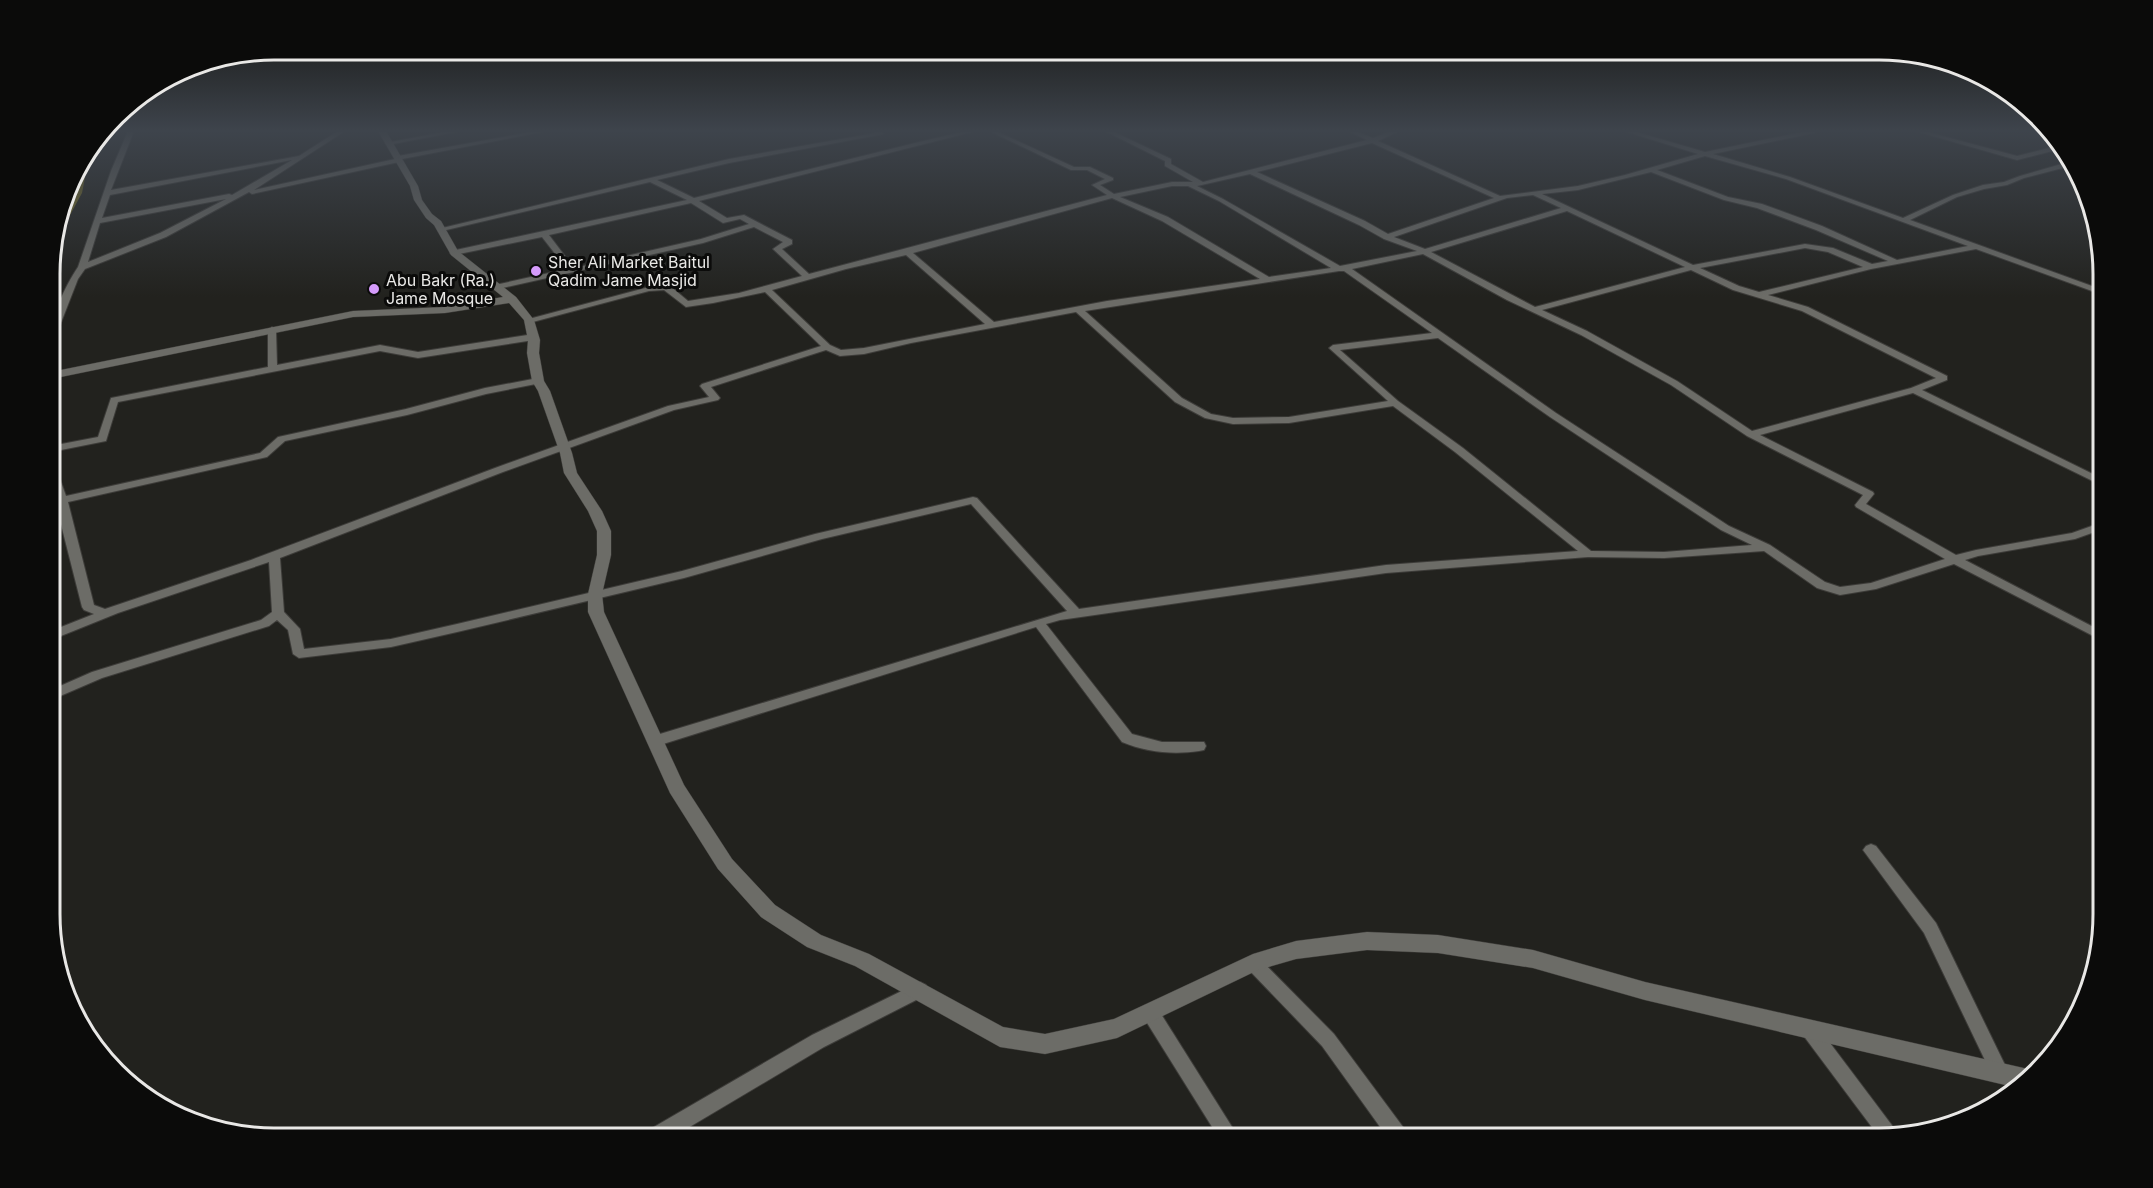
<svg xmlns="http://www.w3.org/2000/svg" width="2153" height="1188" font-family="Inter,sans-serif">
<style>
.water{fill:#7a6f23}
.lines{fill:none;stroke-linecap:round;stroke-linejoin:round}
.minor-casing{stroke:#3d3c39;stroke-width:2}
.tertiary-casing{stroke:#3d3c39;stroke-width:1}
.minor{fill:#6c6c67;fill-rule:evenodd}
.tertiary{fill:#6c6c67;fill-rule:evenodd}
.poi-dot{fill:#d59bfb;stroke:#0b0b0a;stroke-width:2}
.labels{text-anchor:middle;stroke-width:6;stroke-linejoin:round;paint-order:stroke}
.far-poi-label{font-size:16px;fill:#e9e8e6;stroke:#0b0b0a;text-anchor:start}
.rim{fill:none;stroke:#e9e8e6;stroke-width:3}
</style>
<rect width="100%" height="100%" fill="#22221e"/>
<path class="water" d="M98 141 95 155 86 173 82 193 51 250 73 174Z"/>
<g class="lines">
<g class="minor-casing">
<g id="minor">
<path d="M128 131H134L111 190 299 156 338 131H345L254 190 395 159 398 156 536 131H547L402 159 399 162 252 194 249 192 166 237 85 269 78 279 55 338 51 341C51 316 64 288 78 267L111 171ZM292 160 232 195 229 194 102 218 110 195ZM226 199 160 233 88 262 100 223Z"/>
<path d="M449 131H461L388 145 385 143Z"/>
<path d="M873 131H880L884 134 729 163 657 180 694 198 919 142 966 131H976L699 201 727 218 744 215 792 240V244L782 249 809 274 1107 195 1092 185 1105 179 1087 170H1071L989 131H996L1074 167H1090L1113 178V180L1100 185 1114 194 1172 182H1193L1165 166V161L1105 131H1112L1171 159V164L1203 182 1367 140 1348 131H1355L1373 138 1391 131H1399L1378 141 1500 196 1578 186 1625 175 1698 154 1624 131H1633L1705 152 1807 131H1817L1814 133 1713 154 1790 177 1903 218 1953 195 1983 185 2004 182 2020 176 2072 161 2074 165 2024 178 2007 185 1984 189 1957 197 1910 220 2103 290V295L1976 249 1871 269 1768 295 1808 307 1947 376V380L1922 390 2103 479V486L1913 393 1760 435 1873 492 1874 494 1866 504 1956 555 1976 550 2072 533 2103 522V529L2075 539 1978 556 1965 560 2103 632V641L1954 564 1876 589 1840 595 1817 588 1764 551 1664 558 1588 557 1386 573 1060 620 1046 624 1132 734 1162 742H1204L1206 746 1204 750 1199 751C1173 755 1146 752 1122 742L1036 627 660 745H650L648 741 650 737 1067 611 971 504 822 539 684 578 457 632 391 647 299 658 293 654 288 630 277 620 269 626 102 678 51 700V690L92 672 261 620 272 612 269 562 118 613 51 640V631L94 614 84 610 82 607 51 485V465L56 468 66 496 260 453 278 437 406 409 485 388 538 378 543 381 541 383 486 394 407 415 285 441 267 457 68 502 94 605 105 609 251 560 495 468 668 406 709 397 700 386 702 384 821 346 765 292 713 303 686 307 664 290 649 291 529 323 525 320 649 287 669 285 688 301 739 293 802 276 773 249 783 242 754 227 703 243 498 289H495V285L567 269 542 237 454 255 450 253 451 251 687 200 650 182 442 231 438 229 729 159 875 133ZM1372 143 1494 198 1388 234 1365 221 1257 172ZM1705 156 1786 179 1968 246 1897 260 1822 226 1762 204 1728 197 1657 170ZM1651 172 1724 200 1757 208 1816 230 1888 261 1872 264 1833 248 1805 244 1693 265 1542 194 1578 190ZM1250 174 1359 225 1384 239 1417 251 1340 266 1223 199 1197 186ZM1172 186H1188L1219 201 1331 268 1269 277 1168 217 1120 197ZM1533 195 1561 208 1425 249 1394 237 1507 198ZM1112 198 1162 221 1260 279 1107 301 994 322 913 253ZM691 203 723 223 740 219 749 224 701 239 574 268 549 235ZM1567 211 1685 267 1535 307 1431 252ZM1805 248 1828 252 1863 267 1759 292 1739 286 1700 268ZM1423 254 1507 300 1581 335 1671 385 1747 436 1863 495 1855 505 1856 507 1945 559 1871 583 1840 587 1825 582 1770 545 1729 526 1556 413 1352 269ZM906 255 985 324 864 348 841 350 830 345 772 290 846 269ZM1691 270 1733 290 1802 311 1936 378 1911 388 1752 431 1677 381 1587 331 1542 310ZM1339 271H1344L1432 333 1333 345 1329 348 1388 401 1289 417 1233 418 1211 414 1182 398 1085 311ZM1076 312 1175 402 1205 418 1233 424 1289 423 1393 406 1455 452 1578 551 1386 565 1079 609 977 498 973 497 815 534 682 571 457 624 391 639 304 649 300 629 284 612 280 558 503 472 674 410 718 400 720 398 711 387 826 350 840 356 864 354 911 343ZM1438 338 1550 417 1721 530 1752 545 1664 552 1591 551 1463 448 1398 401 1340 350Z"/>
<path d="M1915 131H1924L2017 156 2061 145 2064 148 2017 160Z"/>
<path d="M272 327 276 330 277 365 380 345 418 352 534 334 538 337 534 340 418 358 380 351 118 402 106 441 51 452V446L98 437 111 398 268 367V330Z"/>
<path d="M55 423 60 426 56 442 51 445V424Z"/>
<path d="M1871 844 1876 846 1936 923 2006 1067 2009 1073 2006 1079 2000 1081 1994 1079 1924 933 1866 854 1863 850 1866 846Z"/>
<path d="M1253 956 1259 958 1334 1034 1406 1131 1408 1138H1388L1322 1046 1247 968 1245 963 1247 958Z"/>
<path d="M920 982 926 985 928 990 926 995 824 1047 671 1138H645L647 1131 812 1035Z"/>
<path d="M1150 1004 1156 1006 1239 1138H1219L1144 1018 1141 1012 1144 1006Z"/>
<path d="M1809 1021 1815 1023 1900 1136 1880 1138 1803 1035 1800 1029 1803 1023Z"/>
</g>
</g>
<g class="tertiary-casing">
<path id="tertiary" d="M378 131H386L418 186 422 200 432 214 441 221 458 251 516 297 534 320 540 340 539 353 544 381 550 391 572 453 577 473 602 511 611 531V555L602 594 604 612 684 785 732 859 775 905 821 935 869 954 1003 1027 1045 1034 1114 1019 1253 954 1296 941 1367 932 1438 935 1533 950 1645 982 2028 1069 2037 1074 2018 1088 1645 1000 1533 968 1438 953 1367 950 1296 959 1258 970 1117 1038 1045 1054 1000 1047 855 966 807 947 761 917 718 869 670 793 588 612V594L597 555V531L588 511 564 473 560 453 538 391 532 381 527 353 528 340 524 320 509 303 445 313 353 317 51 379V372L353 311 445 307 503 297 451 255 434 225 426 218 414 200 410 186Z"/>
</g>
<use href="#minor" class="minor"/>
<use href="#tertiary" class="tertiary"/>
</g>
<linearGradient id="sky" x2="0" y2="1"><stop stop-color="#131310"/><stop offset="0.44" stop-color="#3e444c"/><stop offset="1" stop-color="#3e444c" stop-opacity="0"/></linearGradient>
<rect width="2153" height="297" fill="url(#sky)"/>
<g class="poi-dot">
<circle cx="536" cy="271" r="6"/>
<circle cx="374" cy="289" r="6"/>
</g>
<g class="labels">
<g class="far-poi-label">
<text x="548" y="268">Sher Ali Market Baitul<tspan x="548" dy="18">Qadim Jame Masjid</tspan></text>
<text x="386" y="286">Abu Bakr (Ra.)<tspan x="386" dy="18">Jame Mosque</tspan></text>
</g>
</g>
<path d="M0 0H2153V1188H0ZM274 60H1879A214 214 0 0 1 2093 274V914A214 214 0 0 1 1879 1128H274A214 214 0 0 1 60 914V274A214 214 0 0 1 274 60Z" fill="#0b0b0a" fill-rule="evenodd"/>
<path class="rim" d="M274 60H1879A214 214 0 0 1 2093 274V914A214 214 0 0 1 1879 1128H274A214 214 0 0 1 60 914V274A214 214 0 0 1 274 60Z"/>
</svg>
